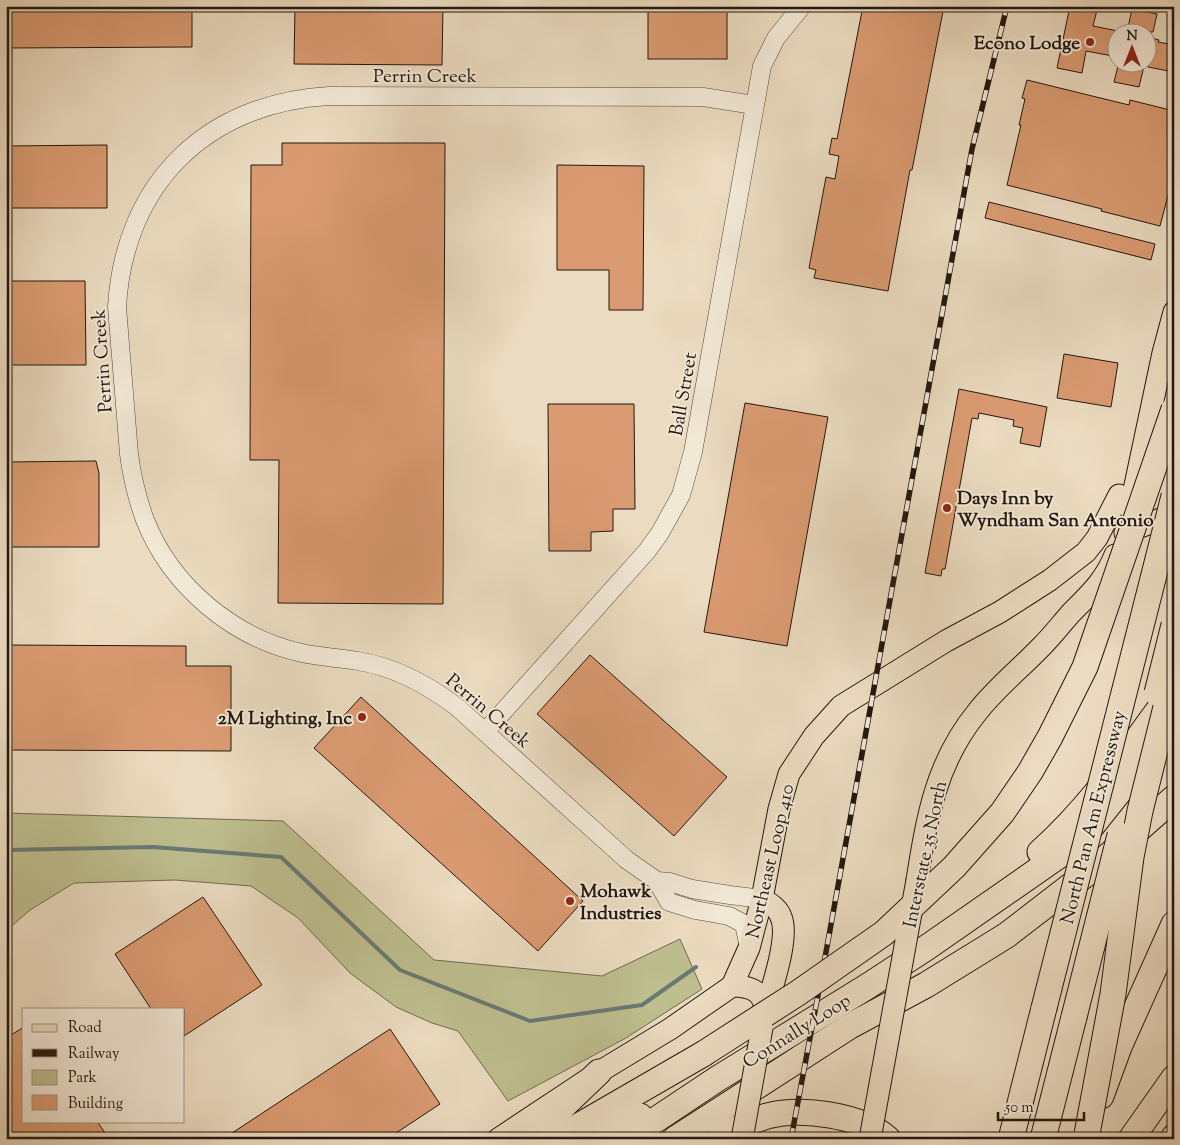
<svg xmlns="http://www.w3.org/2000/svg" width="1180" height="1145" font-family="'Sorts Mill Goudy',serif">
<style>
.green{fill:#bebe8e;stroke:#706a4f}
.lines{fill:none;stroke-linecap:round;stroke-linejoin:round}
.stream{stroke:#6a7975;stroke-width:4}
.building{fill:#db9b72;stroke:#231710}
.minor-casing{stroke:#55483c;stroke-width:19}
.major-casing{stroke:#231710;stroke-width:23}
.highway-casing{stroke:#231710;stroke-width:27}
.minor{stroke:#f2e8d6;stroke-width:18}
.major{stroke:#ebdbc0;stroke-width:21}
.highway{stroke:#ebdbc0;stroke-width:25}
.rail-casing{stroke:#231710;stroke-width:5.5}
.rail{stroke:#f2e8d6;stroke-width:4;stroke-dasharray:11;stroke-linecap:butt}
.major-bridge-casing{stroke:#231710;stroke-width:23;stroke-linecap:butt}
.highway-bridge-casing{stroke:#231710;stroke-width:27;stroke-linecap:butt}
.major-bridge{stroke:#ebdbc0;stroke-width:21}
.highway-bridge{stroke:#ebdbc0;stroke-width:25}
.poi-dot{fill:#8f2418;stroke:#f2e8d6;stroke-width:2}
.labels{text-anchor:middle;stroke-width:4;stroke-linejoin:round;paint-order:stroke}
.poi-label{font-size:19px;font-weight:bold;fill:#231710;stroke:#f2e8d6;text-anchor:end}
.street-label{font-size:19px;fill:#231710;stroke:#f2e8d6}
</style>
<rect width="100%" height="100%" fill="#ebdbc0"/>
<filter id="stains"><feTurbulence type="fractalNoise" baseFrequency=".004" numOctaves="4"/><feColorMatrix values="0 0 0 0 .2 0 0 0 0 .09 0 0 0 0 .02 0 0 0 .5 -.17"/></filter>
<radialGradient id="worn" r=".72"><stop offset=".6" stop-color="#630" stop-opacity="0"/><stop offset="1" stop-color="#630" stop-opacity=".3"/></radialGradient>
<path class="green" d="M6 813 283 821 434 960 602 976 680 939 702 989 626 1038 508 1101 458 1031 432 1023 396 1007 350 973 298 918 251 886 175 880 74 883 30 910 6 931Z"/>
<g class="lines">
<path class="stream" d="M6 850 153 847 281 857 400 970 530 1021 642 1005 696 967"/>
</g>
<g class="building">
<path d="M6 6H192V47L6 48Z"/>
<path d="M295 6H443L442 65 294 64Z"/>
<rect x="648" y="6" width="79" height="53"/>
<path d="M863 6H944L912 170H910L888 291 814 278 816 270 809 268 826 177 835 179 839 156 829 154 832 138 837 139Z"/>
<path d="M1070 6H1098L1093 26 1118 31V57L1086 51 1082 73 1057 68Z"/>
<path d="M1132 9 1157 14 1153 32H1127Z"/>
<path d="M1148 37 1159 40 1158 42 1174 45V72L1148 67Z"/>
<path d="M1119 62H1145L1139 87 1114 82Z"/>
<path d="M1027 80 1129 105 1130 100 1174 111V173L1160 226 1101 211 1102 209 1007 185 1021 125H1019L1025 99 1022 98Z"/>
<path d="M282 143H445L443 604 278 603 279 460H250L251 165H282Z"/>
<path d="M107 145V208H6V146Z"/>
<path d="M557 165 644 166 643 310H609V270H557Z"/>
<path d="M989 202 1155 244 1151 260 985 218Z"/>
<path d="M6 281H85L86 365H6Z"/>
<path d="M1064 354 1118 363 1111 407 1057 398Z"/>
<path d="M959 389 1047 407 1040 447 1020 443 1023 428 1013 426 1014 420 979 413 978 419 972 418 945 569H942L941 576 925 573Z"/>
<path d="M745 403 828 417 787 646 704 632Z"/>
<path d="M548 404H634L635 509H613V531L591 532V551H549Z"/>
<path d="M96 461 99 473V547H6V462Z"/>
<path d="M6 645 186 646V666H231V751L6 750Z"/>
<path d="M590 655 727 777 674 836 537 714Z"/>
<path d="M361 697 583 901 538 951 314 748Z"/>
<path d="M203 897 262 985 184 1036V1009H151L115 954Z"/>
<path d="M24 1027V1121H97L109 1139H10L6 1133V1038Z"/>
<path d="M390 1029 440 1104 387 1139H223Z"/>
</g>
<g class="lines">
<g class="minor-casing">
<g id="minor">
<path d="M754 105 703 97 329 96C206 103 124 184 117 307L129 454C132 477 137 498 145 520 171 586 233 638 302 653 320 657 340 658 358 661 395 667 428 685 457 707L627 860 657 881 670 882 692 889 730 895 762 899"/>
<path d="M485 732 647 551 660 533 681 495 693 452 762 66 776 38 802 6"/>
<path d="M657 881 669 902 695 910 729 916 744 924 749 948"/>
</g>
</g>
<g class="major-casing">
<g id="major">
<path d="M1130 509 1163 353 1174 312"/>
<path d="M1125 533 1163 518 1174 515"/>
<path d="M917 880C927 817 936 762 978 711 997 687 1021 668 1042 646 1053 635 1062 623 1072 612 1091 593 1105 580 1115 555"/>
<path d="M762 899C770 903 778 908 781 917 790 937 771 990 765 1012"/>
<path d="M732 986C752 986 766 992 765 1015"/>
<path d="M498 1139 599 1072 670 1029 732 986 749 948 762 899 779 809 789 774 814 736 841 706 946 641 1000 612 1050 580 1086 552 1097 538 1119 495"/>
</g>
</g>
<g class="highway-casing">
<g id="highway">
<path d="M1040 852C1091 807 1130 749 1170 694"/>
<path d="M1101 1096 1119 1047 1174 924"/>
<path d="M529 1139 599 1072"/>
<path d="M556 1139 703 1054"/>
<path d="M601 1139 640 1116"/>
<path d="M627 1139 717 1079 868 986 929 946 1080 841 1158 743"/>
<path d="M675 1139 850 1026 926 985 1007 935 1099 864 1174 798"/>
<path d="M719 1139C733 1130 751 1121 767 1116 802 1107 861 1115 888 1139"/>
<path d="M1011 1139 1044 1008"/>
<path d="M1043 1139 1074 1017"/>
<path d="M1131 1139 1174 1078"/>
<path d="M1173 1139 1174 1137"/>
</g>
</g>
<use href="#minor" class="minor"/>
<use href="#major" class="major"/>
<use href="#highway" class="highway"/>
<g class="rail-casing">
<path id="rail" d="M791 1139 824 963 972 149 1007 6"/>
</g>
<use href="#rail" class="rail"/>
<g class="major-bridge-casing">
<g id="major-bridge">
<path d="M742 1139 762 1028"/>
<path d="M870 1139 917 880"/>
</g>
</g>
<g class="highway-bridge-casing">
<g id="highway-bridge">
<path d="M1157 693 1174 625"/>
<path d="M1044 1008 1174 496"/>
<path d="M1074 1017 1120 835"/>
<path d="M703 1054 798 993 884 933 954 867 1002 813 1030 772 1050 737 1085 667 1174 409"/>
<path d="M1087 1134 1113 994 1131 857 1140 811 1174 675"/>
</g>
</g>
<use href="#major-bridge" class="major-bridge"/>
<use href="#highway-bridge" class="highway-bridge"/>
</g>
<g class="poi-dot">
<circle cx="1090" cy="42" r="5"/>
<circle cx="947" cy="508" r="5"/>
<circle cx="362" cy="717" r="5"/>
<circle cx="570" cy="901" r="5"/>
</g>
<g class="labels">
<g class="poi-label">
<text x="1080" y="49">Econo Lodge</text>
<text x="957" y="504" text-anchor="start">Days Inn by<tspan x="957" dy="22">Wyndham San Antonio</tspan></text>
<text x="352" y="724">2M Lighting, Inc</text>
<text x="580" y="897" text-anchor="start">Mohawk<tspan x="580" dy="22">Industries</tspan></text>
</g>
<g class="street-label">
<text x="425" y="82">Perrin Creek</text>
<text transform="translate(101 361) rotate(-94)" y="7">Perrin Creek</text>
<text transform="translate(682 394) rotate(-80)" y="7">Ball Street</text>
<text transform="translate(489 710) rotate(40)" y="7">Perrin Creek</text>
<text transform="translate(1092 817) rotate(-76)" y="7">North Pan Am Expressway</text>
<text transform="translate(924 854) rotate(-78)" y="7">Interstate 35 North</text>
<text transform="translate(769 861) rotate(-77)" y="7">Northeast Loop 410</text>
<text transform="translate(796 1030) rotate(-32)" y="7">Connally Loop</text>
</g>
</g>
<rect width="1180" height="1145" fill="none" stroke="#ebdbc0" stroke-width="25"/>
<rect x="8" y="8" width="1165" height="1130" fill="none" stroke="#231710" stroke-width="2.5"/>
<rect x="12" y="12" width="1155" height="1120" fill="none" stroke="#231710"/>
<rect x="22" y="1008" width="162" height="115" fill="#f2e8d6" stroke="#9f9487"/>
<rect x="32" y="1024" width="25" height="8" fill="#ebdbc0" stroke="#9f9487"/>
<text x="68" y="1032" font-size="15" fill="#231710">Road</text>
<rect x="32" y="1049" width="25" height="8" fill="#231710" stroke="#9f9487"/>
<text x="68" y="1058" font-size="15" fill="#231710">Railway</text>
<rect x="32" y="1070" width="25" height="15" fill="#bebe8e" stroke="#9f9487"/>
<text x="68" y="1082" font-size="15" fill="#231710">Park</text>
<rect x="32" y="1095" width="25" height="15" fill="#db9b72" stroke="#9f9487"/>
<text x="68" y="1108" font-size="15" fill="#231710">Building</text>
<g transform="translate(1132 48)"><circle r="24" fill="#f2e8d6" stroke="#9f9487"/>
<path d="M0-4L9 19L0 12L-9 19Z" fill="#8f2418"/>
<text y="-8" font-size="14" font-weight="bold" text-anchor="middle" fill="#231710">N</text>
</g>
<path d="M998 1112v8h86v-8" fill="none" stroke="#231710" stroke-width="2.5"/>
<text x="1005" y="1112" font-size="15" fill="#231710" stroke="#f2e8d6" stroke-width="4" paint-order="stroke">50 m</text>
<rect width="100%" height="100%" filter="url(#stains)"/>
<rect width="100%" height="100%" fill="url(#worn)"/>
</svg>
